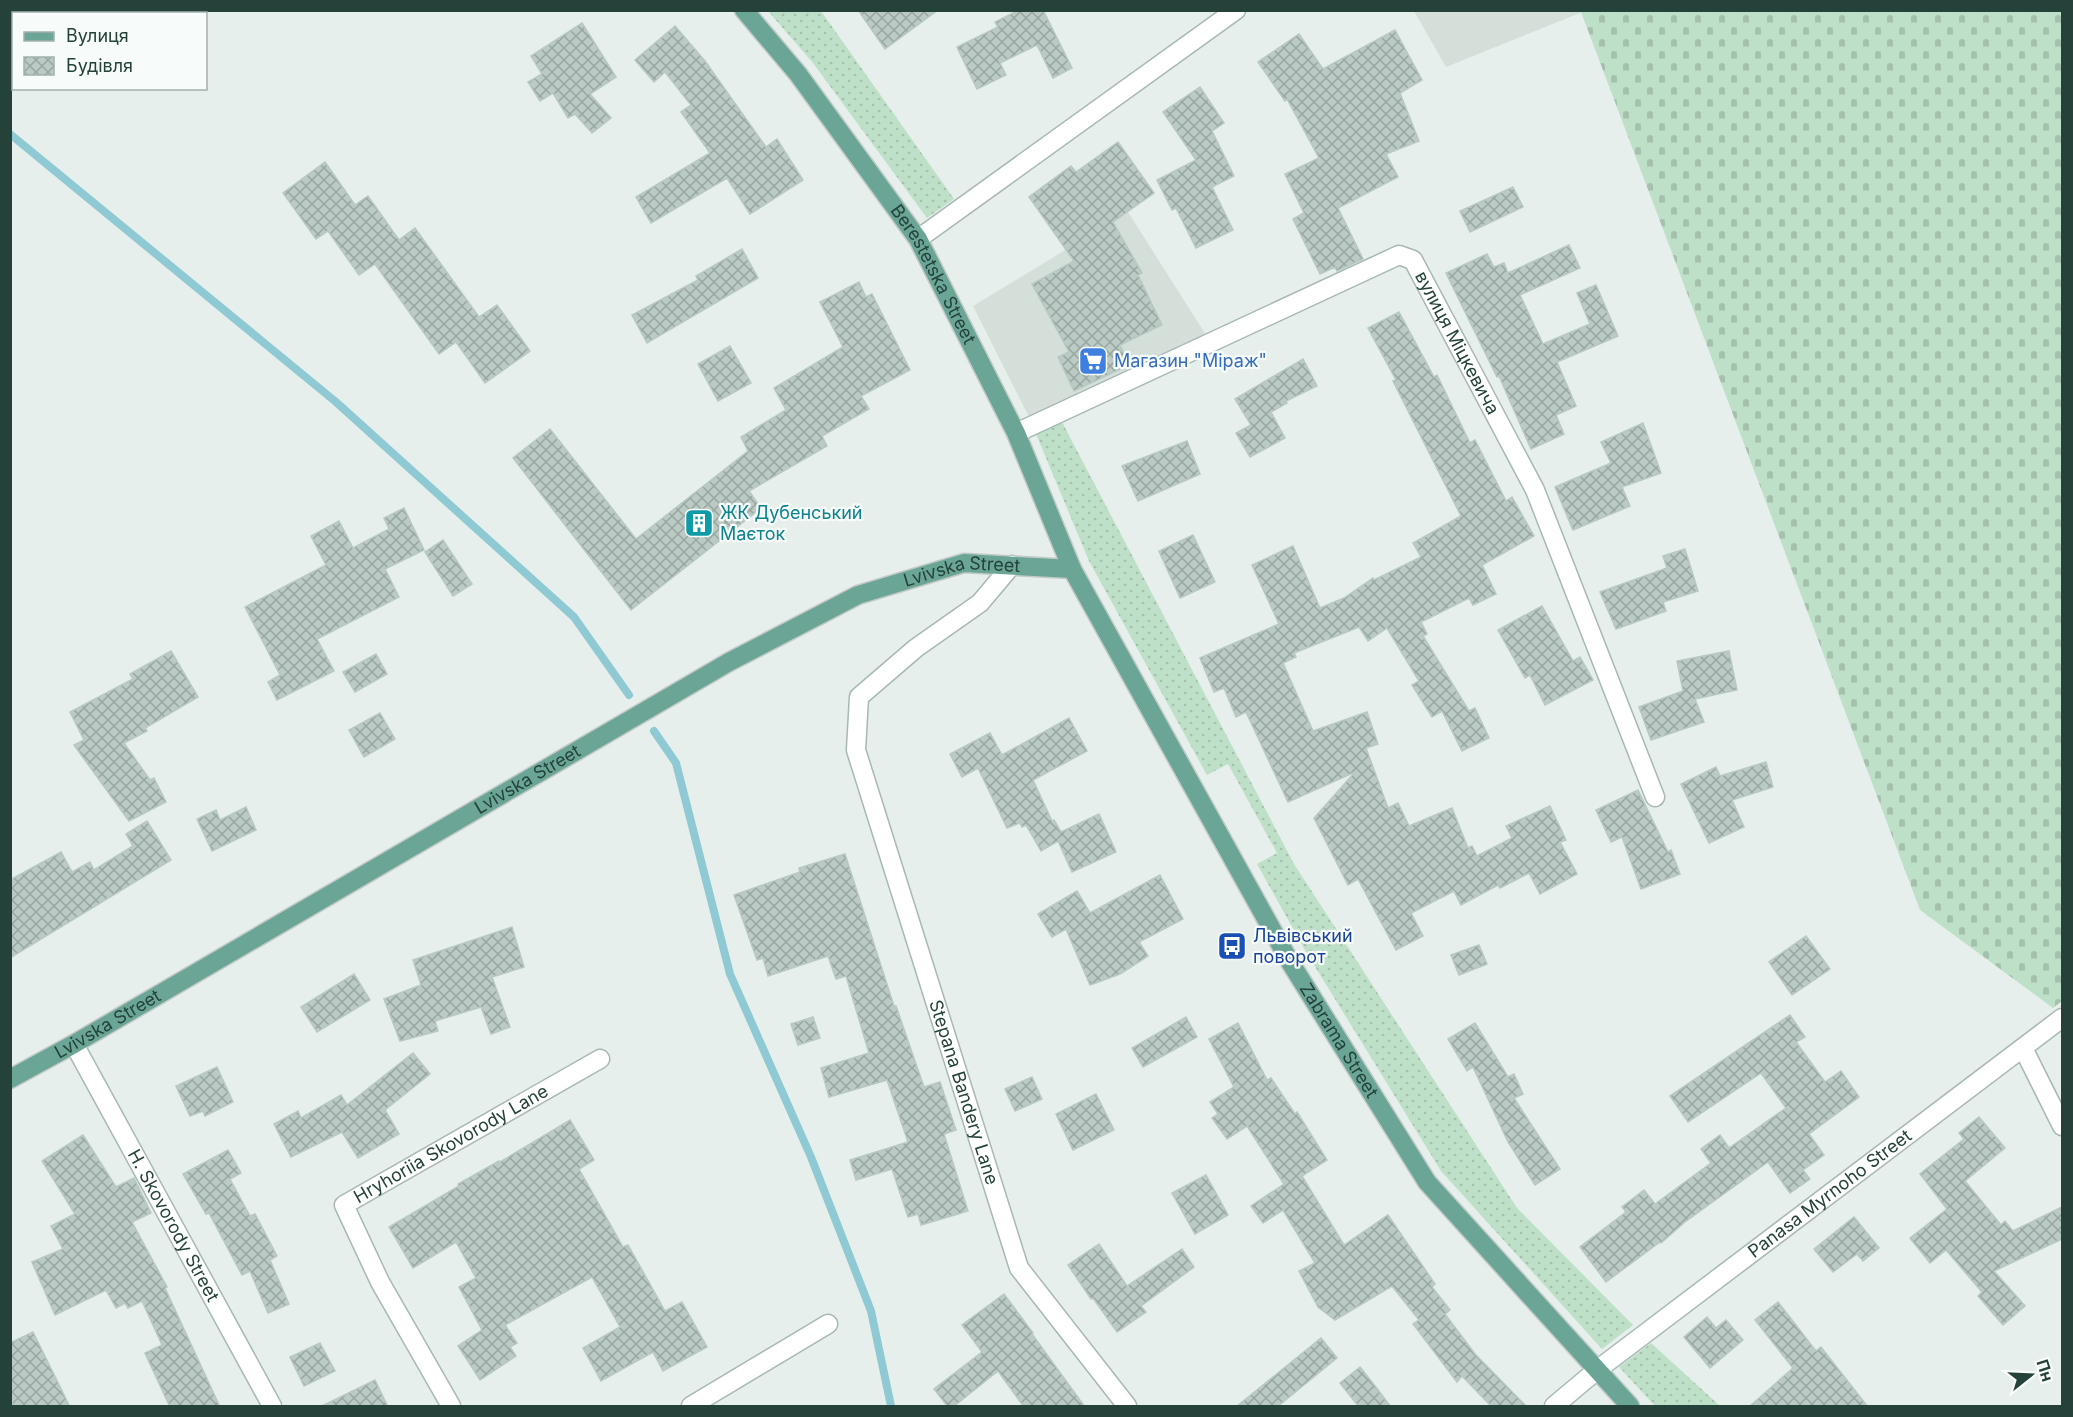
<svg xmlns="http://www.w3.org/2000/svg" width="2073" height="1417" font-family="Inter,sans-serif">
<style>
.built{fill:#d4dfda}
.grass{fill:url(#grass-dots)}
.cemetery{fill:url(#cemetery-stones)}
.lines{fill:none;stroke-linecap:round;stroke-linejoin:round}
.stream{stroke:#8ec9d4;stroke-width:8}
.building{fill:url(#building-cross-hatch);stroke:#b8c9c2;stroke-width:1.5}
.minor-casing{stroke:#a8b8b2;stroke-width:21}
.major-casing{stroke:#c2cac8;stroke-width:21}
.minor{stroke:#fff;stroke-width:18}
.major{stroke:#6aa596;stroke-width:18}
.labels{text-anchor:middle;stroke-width:4.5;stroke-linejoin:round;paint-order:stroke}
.street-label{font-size:18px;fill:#24423a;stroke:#f7fbf9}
.shop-label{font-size:18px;fill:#366cbe;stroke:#f7fbf9;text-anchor:start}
.culture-label{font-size:18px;fill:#0d838f;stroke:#f7fbf9;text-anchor:start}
.transit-label{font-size:18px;fill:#164399;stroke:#f7fbf9;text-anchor:start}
</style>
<defs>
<pattern id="grass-dots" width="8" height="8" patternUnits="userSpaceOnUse" patternTransform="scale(1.5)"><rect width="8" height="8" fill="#bfe0c8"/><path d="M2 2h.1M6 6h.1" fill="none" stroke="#a4c1ad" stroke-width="1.8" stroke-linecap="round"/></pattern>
<pattern id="cemetery-stones" width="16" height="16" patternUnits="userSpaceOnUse" patternTransform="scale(1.5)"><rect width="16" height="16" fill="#bfe0c8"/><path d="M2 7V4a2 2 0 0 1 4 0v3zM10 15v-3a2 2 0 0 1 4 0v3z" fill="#a4c1ad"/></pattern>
<pattern id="building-cross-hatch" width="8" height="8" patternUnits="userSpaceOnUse" patternTransform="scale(1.5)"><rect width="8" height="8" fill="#bbcac4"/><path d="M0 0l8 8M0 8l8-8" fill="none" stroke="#98a6a0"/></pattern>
</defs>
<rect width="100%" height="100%" fill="#e6efeb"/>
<g class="built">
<path d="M1414 11H1585L1446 67Z"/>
<path d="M1128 212 1206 335 1029 417 973 306Z"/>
</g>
<g class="grass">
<path d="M768 11H821L954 199 927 218 813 63Z"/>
<path d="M1062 422 1294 864 1517 1208 1633 1325 1602 1349 1441 1171 1306 952 1257 864 1277 853 1228 764 1207 775 1089 561 1036 434Z"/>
<path d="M1651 1343 1720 1406H1655L1619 1367Z"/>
</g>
<path class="cemetery" d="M1585 10 2062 11V1001L2053 1008 1920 910 1581 12Z"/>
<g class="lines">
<g class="stream">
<path d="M10 134 336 402 574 617 629 695"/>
<path d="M654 731 676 763 730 974 811 1157 871 1311 891 1406"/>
</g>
</g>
<g class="building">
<path d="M858 10H938L885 49Z"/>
<path d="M1019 10H1043L1072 68 1053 78 1037 45 1000 63 1006 75 977 89 957 47 998 27 995 22Z"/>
<path d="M582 23 616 77 590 94 611 118 592 133 575 114 568 118 553 93 540 101 528 82 542 74 531 56Z"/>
<path d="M675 26 705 61 766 147 777 139 803 180 750 214 727 178 651 223 636 197 710 153 681 112 691 105 665 72 654 82 635 60Z"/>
<path d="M1395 30 1422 80 1400 93 1419 141 1386 154 1398 177 1338 208 1363 259 1337 271 1335 267 1320 274 1293 219 1304 213 1285 174 1319 158 1287 99 1285 101 1258 62 1299 34 1323 69Z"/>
<path d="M1200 87 1224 123 1212 131 1234 176 1212 187 1233 230 1196 248 1176 208 1172 210 1157 180 1196 160 1163 112Z"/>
<path d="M1118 142 1154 193 1113 222 1142 273 1138 275 1162 325 1120 345 1129 365 1074 391 1058 357 1069 352 1032 284 1074 261 1029 197 1071 166 1076 172Z"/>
<path d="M325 162 355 205 368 196 399 240 415 228 479 317 497 305 530 351 485 383 456 342 439 354 375 264 359 275 328 231 316 239 283 193Z"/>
<path d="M1513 187 1523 207 1470 232 1460 211Z"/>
<path d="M1569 245 1580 268 1520 295 1543 344 1590 324 1577 293 1596 285 1618 336 1557 362 1576 406 1556 415 1564 434 1531 449 1499 376 1497 377 1446 273 1487 254 1494 267 1504 263 1508 273Z"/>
<path d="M742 249 758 278 647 343 632 315 698 280 696 276Z"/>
<path d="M859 282 866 297 872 294 910 370 861 396 869 409 822 436 827 446 749 491 761 508 631 610 513 458 550 429 636 539 748 451 741 437 786 410 774 388 843 347 820 302Z"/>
<path d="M1399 312 1434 377 1437 375 1470 443 1475 440 1506 501 1512 497 1534 536 1482 565 1496 594 1473 605 1469 598 1421 622 1427 634 1423 636 1469 711 1475 708 1489 738 1462 751 1442 711 1432 717 1412 685 1419 681 1387 628 1368 641 1359 627 1294 653 1296 657 1283 663 1313 731 1367 712 1378 744 1366 748 1388 808 1398 803 1409 826 1452 808 1468 848 1472 846 1477 856 1512 838 1506 826 1550 806 1566 840 1560 842 1577 874 1540 894 1529 873 1500 888 1498 885 1461 905 1454 891 1411 913 1423 936 1396 950 1358 879 1348 885 1314 818 1355 772 1288 802 1246 712 1236 717 1224 688 1214 692 1200 658 1279 624 1252 565 1293 546 1320 608 1344 598 1373 578 1374 580 1421 557 1413 543 1461 516 1393 381 1396 380 1368 328Z"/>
<path d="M730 346 751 383 718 401 698 364Z"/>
<path d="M1303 359 1317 386 1286 401 1287 403 1271 412 1285 438 1250 457 1236 433 1251 425 1235 399Z"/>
<path d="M1643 423 1661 473 1622 487 1630 506 1573 530 1555 487 1611 463 1601 442Z"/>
<path d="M1187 441 1200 474 1138 501 1122 466Z"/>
<path d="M404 508 424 550 385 569 399 597 317 639 334 671 277 700 268 682 280 675 245 607 326 565 311 536 339 521 353 548 389 529 384 518Z"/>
<path d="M1193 535 1215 582 1180 598 1159 551Z"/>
<path d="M443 540 472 584 453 596 425 552Z"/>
<path d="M1685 549 1698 591 1663 602 1666 611 1616 629 1600 592 1667 568 1663 556Z"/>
<path d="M1542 606 1573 661 1580 657 1593 680 1545 705 1530 675 1525 678 1498 630Z"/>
<path d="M171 651 198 697 145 728 147 731 124 743 150 780 154 778 166 802 129 821 74 745 84 740 70 712 133 679 130 674Z"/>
<path d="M1729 651 1737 690 1695 699 1704 722 1651 740 1639 707 1683 691 1677 661Z"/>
<path d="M376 654 387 674 355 692 343 672Z"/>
<path d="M380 713 395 739 364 757 349 730Z"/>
<path d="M1069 718 1087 751 1033 780 1052 821 1054 820 1061 832 1099 814 1116 852 1072 872 1058 841 1041 851 1026 825 1022 827 1020 823 1007 828 978 768 962 777 950 754 990 733 1002 755Z"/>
<path d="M1766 762 1773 787 1732 800 1744 827 1709 843 1681 784 1716 767 1720 776Z"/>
<path d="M1638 790 1668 852 1671 850 1680 874 1641 889 1622 837 1611 842 1596 810Z"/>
<path d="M246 807 256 830 212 851 197 819 216 810 220 820Z"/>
<path d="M147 821 171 860 10 958V880L61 852 72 872 90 862 94 870 133 846 126 834Z"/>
<path d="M845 854 894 1006H896L924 1087 940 1082 956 1130 944 1134 968 1211 921 1225 918 1214 908 1217 892 1169 856 1180 850 1160 908 1142 887 1080 829 1097 821 1068 869 1053 846 976 836 979 828 956 768 976 763 958 757 960 734 895 800 872 799 868Z"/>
<path d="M1160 875 1183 919 1139 942 1148 956 1120 974 1090 985 1066 929 1052 937 1038 914 1077 891 1090 913Z"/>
<path d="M512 927 524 967 492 977 510 1027 491 1034 481 1007 435 1021 438 1031 400 1041 384 999 421 985 413 960Z"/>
<path d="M1806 936 1830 969 1792 995 1769 962Z"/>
<path d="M1479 945 1487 964 1459 975 1451 955Z"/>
<path d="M354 974 370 1000 317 1032 301 1007Z"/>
<path d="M1790 1015 1805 1037 1796 1042 1825 1082 1841 1071 1859 1097 1809 1134 1824 1155 1803 1170 1810 1179 1790 1193 1768 1162 1685 1222 1661 1243 1660 1242 1606 1282 1580 1247 1626 1212 1622 1207 1644 1190 1655 1204 1711 1163 1701 1149 1720 1135 1729 1148 1786 1108 1761 1073 1688 1122 1670 1096Z"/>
<path d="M813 1017 820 1038 798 1045 791 1024Z"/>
<path d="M1186 1017 1197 1037 1143 1067 1132 1048Z"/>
<path d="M1238 1023 1267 1080 1271 1078 1295 1114 1297 1112 1327 1160 1302 1176 1344 1245 1388 1215 1435 1284 1432 1287 1450 1310 1445 1314 1475 1354 1527 1407H1492L1462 1376 1457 1382 1413 1324 1419 1320 1392 1286 1335 1320 1318 1307 1299 1271 1315 1263 1283 1210 1263 1223 1251 1206 1284 1184 1247 1126 1227 1139 1212 1118 1218 1114 1210 1102 1234 1087 1209 1039Z"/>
<path d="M1475 1023 1508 1077 1514 1074 1523 1094 1514 1098 1560 1169 1535 1185 1508 1142 1473 1067 1467 1071 1448 1039Z"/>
<path d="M413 1053 430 1074 385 1110 399 1134 358 1158 342 1132 291 1157 274 1124 298 1111 301 1118 341 1095 347 1105Z"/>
<path d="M217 1067 233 1102 205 1116 203 1111 190 1116 176 1086Z"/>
<path d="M1032 1077 1042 1099 1015 1111 1005 1089Z"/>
<path d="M1096 1094 1114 1130 1073 1150 1056 1114Z"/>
<path d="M1979 1117 2005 1148 1965 1181 2001 1225 2005 1221 2013 1231 2062 1207V1239L1994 1271 2025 1306 2003 1325 1978 1296 1982 1292 1946 1250 1930 1263 1910 1238 1947 1209 1920 1174 1964 1139 1959 1133Z"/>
<path d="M570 1120 594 1160 579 1169 623 1247 628 1245 665 1311 682 1302 707 1347 663 1371 653 1352 601 1381 583 1348 620 1327 592 1277 505 1325 517 1343 510 1347 516 1356 480 1380 458 1346 482 1330 459 1287 476 1278 456 1242 413 1268 389 1227 459 1186 458 1184 499 1161 500 1162Z"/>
<path d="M83 1135 116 1187 134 1178 151 1213 132 1222 167 1287 165 1288 220 1407H170L145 1353 162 1345 142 1301 128 1308 125 1303 116 1308 106 1290 55 1315 32 1262 63 1249 51 1226 75 1214 42 1161Z"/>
<path d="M228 1150 241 1173 230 1179 250 1216 255 1214 277 1256 270 1260 289 1304 268 1313 250 1271 242 1275 209 1213 206 1214 183 1174Z"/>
<path d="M1206 1175 1228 1215 1195 1234 1172 1193Z"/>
<path d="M1854 1217 1879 1248 1863 1261 1857 1254 1833 1272 1814 1249Z"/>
<path d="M1099 1244 1127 1286 1182 1249 1194 1267 1141 1306 1146 1312 1117 1332 1093 1298 1091 1299 1068 1265Z"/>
<path d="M1004 1294 1033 1333 1032 1334 1085 1407H1024L998 1371 953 1407H948L934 1389 982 1352 962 1325Z"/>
<path d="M1778 1302 1816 1351 1821 1347 1868 1407H1749L1793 1368 1755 1320Z"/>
<path d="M1707 1317 1716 1328 1726 1320 1743 1340 1710 1368 1684 1337Z"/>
<path d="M33 1332 70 1407H14L10 1398V1343Z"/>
<path d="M1321 1338 1337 1358 1277 1407H1236Z"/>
<path d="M320 1343 335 1371 304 1386 290 1357Z"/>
<path d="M1360 1367 1375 1386 1391 1407H1359L1340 1383Z"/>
<path d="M375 1380 388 1407H320Z"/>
</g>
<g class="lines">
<g class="minor-casing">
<g id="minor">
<path d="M918 239 1236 10"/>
<path id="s1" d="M1016 433 1399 255 1413 260 1535 490 1655 797"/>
<path id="s2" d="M1012 565 980 603 916 648 859 697 856 750 1019 1268 1127 1406"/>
<path id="s3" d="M74 1044 272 1406"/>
<path d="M2023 1048 2062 1126"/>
<path id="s4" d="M451 1406 380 1282 344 1205 600 1059"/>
<path d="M691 1406 828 1324"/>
<path id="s5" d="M1554 1406 1597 1370 2062 1018"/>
</g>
</g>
<g class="major-casing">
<g id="major">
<path id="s6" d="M744 10 798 74 918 239 1016 433 1072 569 1290 962 1427 1182 1630 1406"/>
<path id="s7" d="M10 1079 74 1044 729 662 858 595 964 563 1072 569"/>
</g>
</g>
<use href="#minor" class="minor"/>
<use href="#major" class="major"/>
</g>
<defs>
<g id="supermarket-square" transform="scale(1.5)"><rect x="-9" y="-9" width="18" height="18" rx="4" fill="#3f7fe0" stroke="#f7fbf9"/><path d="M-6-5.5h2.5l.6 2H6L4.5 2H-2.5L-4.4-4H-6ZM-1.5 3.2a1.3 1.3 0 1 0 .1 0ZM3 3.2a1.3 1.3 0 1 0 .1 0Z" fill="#fff"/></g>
<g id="building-square" transform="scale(1.5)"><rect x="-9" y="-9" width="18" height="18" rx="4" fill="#0f9aa8" stroke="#f7fbf9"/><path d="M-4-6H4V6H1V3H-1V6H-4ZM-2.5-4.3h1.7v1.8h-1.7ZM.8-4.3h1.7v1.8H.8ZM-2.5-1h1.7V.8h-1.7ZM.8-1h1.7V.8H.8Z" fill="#fff"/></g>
<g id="bus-square" transform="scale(1.5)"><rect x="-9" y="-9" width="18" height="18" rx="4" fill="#1a4fb4" stroke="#f7fbf9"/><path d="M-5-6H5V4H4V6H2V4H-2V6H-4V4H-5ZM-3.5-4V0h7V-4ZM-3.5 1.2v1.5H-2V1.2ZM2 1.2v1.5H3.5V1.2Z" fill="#fff"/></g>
</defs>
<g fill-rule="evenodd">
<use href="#supermarket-square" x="1093" y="361"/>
<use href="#building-square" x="699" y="523"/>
<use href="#bus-square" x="1232" y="946"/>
</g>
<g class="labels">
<g class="street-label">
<text dy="6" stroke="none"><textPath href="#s6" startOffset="326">Berestetska Street</textPath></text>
<text dy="6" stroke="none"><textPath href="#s1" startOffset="531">вулиця Міцкевича</textPath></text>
<text dy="6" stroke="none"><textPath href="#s7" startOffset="1084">Lvivska Street</textPath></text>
<text dy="6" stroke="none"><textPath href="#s7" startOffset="598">Lvivska Street</textPath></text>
<text dy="6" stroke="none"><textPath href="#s7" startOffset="112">Lvivska Street</textPath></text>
<text dy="6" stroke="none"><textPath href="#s6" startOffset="1194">Zabrama Street</textPath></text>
<text dy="6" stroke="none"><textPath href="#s2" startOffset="615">Stepana Bandery Lane</textPath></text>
<text dy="6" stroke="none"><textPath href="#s4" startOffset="351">Hryhoriia Skovorody Lane</textPath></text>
<text dy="6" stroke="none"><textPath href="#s5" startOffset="348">Panasa Myrnoho Street</textPath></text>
<text dy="6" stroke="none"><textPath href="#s3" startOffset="207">H. Skovorody Street</textPath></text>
</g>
<g class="shop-label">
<text x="1114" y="367">Магазин "Міраж"</text>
</g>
<g class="culture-label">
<text x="720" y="519">ЖК Дубенський<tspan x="720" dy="21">Маєток</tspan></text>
</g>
<g class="transit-label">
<text x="1253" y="942">Львівський<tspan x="1253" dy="21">поворот</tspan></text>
</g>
</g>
<rect width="2073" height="1417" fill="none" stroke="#24423a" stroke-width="24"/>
<rect x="12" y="12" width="195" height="78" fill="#f7fbf9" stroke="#a3b1ad" stroke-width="1.5"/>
<rect x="24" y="32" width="30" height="9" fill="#6aa596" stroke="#a3b1ad" stroke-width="1.5"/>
<text x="66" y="42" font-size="18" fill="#24423a">Вулиця</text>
<rect x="24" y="57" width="30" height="18" fill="url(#building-cross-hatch)" stroke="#a3b1ad" stroke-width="1.5"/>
<text x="66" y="72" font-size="18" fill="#24423a">Будівля</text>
<g transform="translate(2031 1375) rotate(72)" stroke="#f7fbf9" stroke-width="4.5" paint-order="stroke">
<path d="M0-4.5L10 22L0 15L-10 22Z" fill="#24423a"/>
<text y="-9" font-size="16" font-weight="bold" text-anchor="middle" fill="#24423a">Пн</text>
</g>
</svg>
